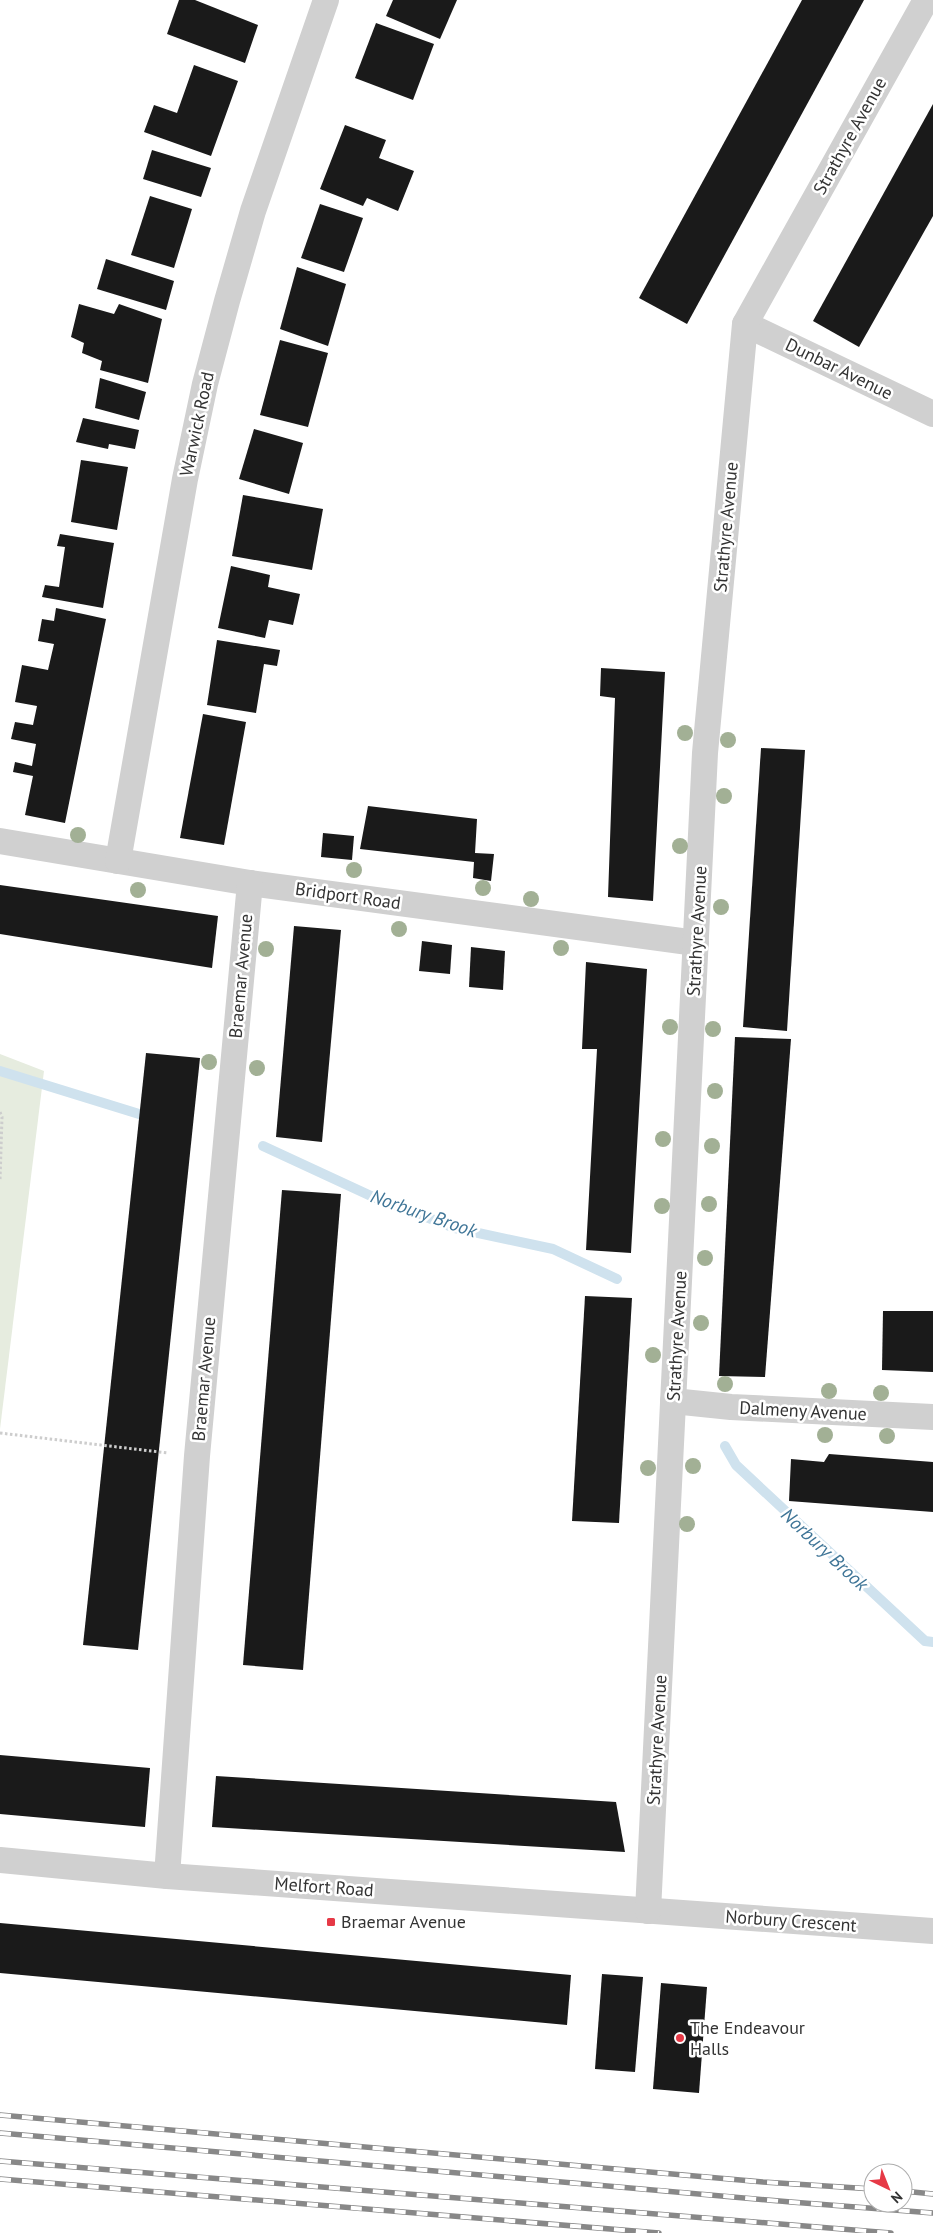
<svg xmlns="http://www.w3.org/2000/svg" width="933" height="2233" font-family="'PT Sans',sans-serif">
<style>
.green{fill:#e6ecdf}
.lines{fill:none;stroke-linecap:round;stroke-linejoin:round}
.stream{stroke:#cfe2ee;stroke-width:10}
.building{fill:#1a1a1a}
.path{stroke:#cdcdcd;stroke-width:3;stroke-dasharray:2.5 2.5;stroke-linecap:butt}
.street{stroke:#d0d0d0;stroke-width:26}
.rail-casing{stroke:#888;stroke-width:5.5}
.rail{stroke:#fff;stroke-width:4;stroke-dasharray:11;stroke-linecap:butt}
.tree{fill:#a2b095}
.poi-dot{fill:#e63946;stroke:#fff;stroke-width:2}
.labels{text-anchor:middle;stroke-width:5;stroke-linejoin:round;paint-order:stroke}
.street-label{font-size:18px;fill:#333;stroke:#fff}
.poi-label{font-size:18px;fill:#333;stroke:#fff;text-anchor:start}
.water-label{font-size:19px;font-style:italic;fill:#3f7597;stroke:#fff}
</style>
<rect width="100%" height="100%" fill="#fff"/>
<path class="green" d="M0 1054 44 1071 0 1429Z"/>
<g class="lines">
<g class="stream">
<path d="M0 1071 152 1118"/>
<path d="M263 1146 371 1196 455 1228 553 1249 617 1279"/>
<path d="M725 1446 736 1465 925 1641 933 1642"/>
</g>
</g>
<g class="building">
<path d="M179 0H195L258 25 245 63 167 34Z"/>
<path d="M393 0H457L440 39 386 16Z"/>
<path d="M802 0H864L687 324 639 298Z"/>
<path d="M376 23 434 44 413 100 355 78Z"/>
<path d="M194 65 238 81 211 156 144 132 154 105 177 113Z"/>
<path d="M933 104V216L859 347 813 321Z"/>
<path d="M345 125 386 140 379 158 414 171 398 211 367 198 363 206 320 189Z"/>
<path d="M152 150 211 168 201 197 143 179Z"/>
<path d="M150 196 192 209 174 268 131 255Z"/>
<path d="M320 204 363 218 344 272 301 258Z"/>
<path d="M106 259 174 281 166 310 97 289Z"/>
<path d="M297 267 346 284 328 346 280 329Z"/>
<path d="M79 304 114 314 119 304 162 319 148 383 100 370 102 361 82 353 84 343 71 337Z"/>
<path d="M280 340 328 353 308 427 260 415Z"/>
<path d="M100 378 146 392 139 420 95 408Z"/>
<path d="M83 418 139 430 135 449 109 444 108 449 76 442Z"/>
<path d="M254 429 303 443 289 494 239 479Z"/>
<path d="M81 460 128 467 117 530 71 522Z"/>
<path d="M243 495 323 509 312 570 232 556Z"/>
<path d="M60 534 114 543 103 608 42 597 45 585 59 587 65 547 57 546Z"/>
<path d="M231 566 270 575 268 587 300 594 293 625 269 620 265 638 218 628Z"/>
<path d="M56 608 106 619 65 823 25 815 33 776 13 772 15 762 32 766 36 744 11 739 15 722 33 725 37 706 15 702 22 665 48 670 54 644 38 641 42 619 54 621Z"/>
<path d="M217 640 280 650 277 666 264 664 256 713 207 705Z"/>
<path d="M601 668 665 672 653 901 608 897 615 698 600 696Z"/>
<path d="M203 714 246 722 224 845 180 838Z"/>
<path d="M761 748 805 750 787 1031 743 1027Z"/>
<path d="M368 806 477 819 475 853 494 854 491 881 473 878 474 862 360 849Z"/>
<path d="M323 833 354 836 352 860 321 857Z"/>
<path d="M0 885 218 916 212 968 0 934Z"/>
<path d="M294 926 341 930 322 1142 276 1137Z"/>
<path d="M422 941 452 945 450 974 419 971Z"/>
<path d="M471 947 505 951 503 990 469 987Z"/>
<path d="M586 962 647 969 631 1253 586 1250 597 1049H582Z"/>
<path d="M735 1037 791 1039 765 1377 719 1376Z"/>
<path d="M146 1053 200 1058 138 1650 83 1645Z"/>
<path d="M282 1190 341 1194 303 1670 243 1665Z"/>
<path d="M585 1296 632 1298 619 1523 572 1521Z"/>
<path d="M883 1311H933V1372L882 1370Z"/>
<path d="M829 1454 933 1462V1512L789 1501 791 1459 824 1462Z"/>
<path d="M0 1755 150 1768 145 1827 0 1814Z"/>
<path d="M216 1776 616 1802 625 1852 212 1827Z"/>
<path d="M0 1923 571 1975 567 2025 0 1973Z"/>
<path d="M602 1974 643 1977 635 2072 595 2069Z"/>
<path d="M661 1983 707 1987 699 2093 653 2089Z"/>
</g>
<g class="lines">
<g class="path">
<path d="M0 1112 2 1117 0 1180"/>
<path d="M0 1433 168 1453"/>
</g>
<g class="street">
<path d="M745 324 933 414"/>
<path d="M0 841 250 883 696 943"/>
<path d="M118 861 185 479 205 384 227 301 253 211 326 0"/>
<path d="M673 1401 731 1407 933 1417"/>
<path d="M0 1860 167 1876 933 1931"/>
<path d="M167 1876 197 1456 250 883"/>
<path d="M648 1911 705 753 745 324 926 0"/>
</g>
<g class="rail-casing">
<g id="rail">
<path d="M0 2115 763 2182 873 2189"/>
<path d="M0 2133 791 2202 933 2213"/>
<path d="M0 2161 891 2233"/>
<path d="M0 2179 659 2233"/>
<path d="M903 2191 933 2194"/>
</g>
</g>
<use href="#rail" class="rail"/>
</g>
<g class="tree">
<circle cx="685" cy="733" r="8"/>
<circle cx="728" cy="740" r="8"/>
<circle cx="724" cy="796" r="8"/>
<circle cx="78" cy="835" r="8"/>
<circle cx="680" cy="846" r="8"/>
<circle cx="354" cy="870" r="8"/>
<circle cx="483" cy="888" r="8"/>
<circle cx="138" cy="890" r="8"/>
<circle cx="531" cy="899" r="8"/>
<circle cx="721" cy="907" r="8"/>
<circle cx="399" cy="929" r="8"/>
<circle cx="561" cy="948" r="8"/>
<circle cx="266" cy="949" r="8"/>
<circle cx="670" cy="1027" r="8"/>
<circle cx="713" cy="1029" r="8"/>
<circle cx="209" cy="1062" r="8"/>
<circle cx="257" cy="1068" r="8"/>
<circle cx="715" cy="1091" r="8"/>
<circle cx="663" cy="1139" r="8"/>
<circle cx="712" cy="1146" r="8"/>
<circle cx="709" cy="1204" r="8"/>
<circle cx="662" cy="1206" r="8"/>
<circle cx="705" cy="1258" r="8"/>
<circle cx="701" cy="1323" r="8"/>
<circle cx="653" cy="1355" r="8"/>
<circle cx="725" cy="1384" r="8"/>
<circle cx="829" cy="1391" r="8"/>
<circle cx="881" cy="1393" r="8"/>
<circle cx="825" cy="1435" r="8"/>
<circle cx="887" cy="1436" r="8"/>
<circle cx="693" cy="1466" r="8"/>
<circle cx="648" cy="1468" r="8"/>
<circle cx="687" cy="1524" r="8"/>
</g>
<g class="poi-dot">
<rect x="326" y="1917" width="10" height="10" rx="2.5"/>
<circle cx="680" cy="2038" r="5"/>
</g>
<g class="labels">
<g class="street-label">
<text transform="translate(850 136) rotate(-61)" y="6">Strathyre Avenue</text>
<text transform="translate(839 369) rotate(26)" y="6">Dunbar Avenue</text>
<text transform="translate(197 424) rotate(-78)" y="6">Warwick Road</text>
<text transform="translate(726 527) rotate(-85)" y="6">Strathyre Avenue</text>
<text transform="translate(348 896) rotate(8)" y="6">Bridport Road</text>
<text transform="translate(697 931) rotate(-87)" y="6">Strathyre Avenue</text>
<text transform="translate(241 976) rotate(-85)" y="6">Braemar Avenue</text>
<text transform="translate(677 1336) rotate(-87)" y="6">Strathyre Avenue</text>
<text transform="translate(204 1379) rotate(-85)" y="6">Braemar Avenue</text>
<text transform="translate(803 1411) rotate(3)" y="6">Dalmeny Avenue</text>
<text transform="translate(657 1740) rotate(-87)" y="6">Strathyre Avenue</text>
<text transform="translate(324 1887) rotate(4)" y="6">Melfort Road</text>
<text transform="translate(791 1921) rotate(4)" y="6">Norbury Crescent</text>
</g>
<g class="poi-label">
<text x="341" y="1928">Braemar Avenue</text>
<text x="690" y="2034">The Endeavour<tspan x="690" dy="21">Halls</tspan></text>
</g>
<g class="water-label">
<text transform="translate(424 1213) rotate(19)" y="7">Norbury Brook</text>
<text transform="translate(825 1549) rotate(43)" y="7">Norbury Brook</text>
</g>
</g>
<g transform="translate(888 2188) rotate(137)"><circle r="24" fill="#ffffff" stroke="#adadad"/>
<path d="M0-4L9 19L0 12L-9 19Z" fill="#e63946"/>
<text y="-8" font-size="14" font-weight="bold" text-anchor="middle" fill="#333333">N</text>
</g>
</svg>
